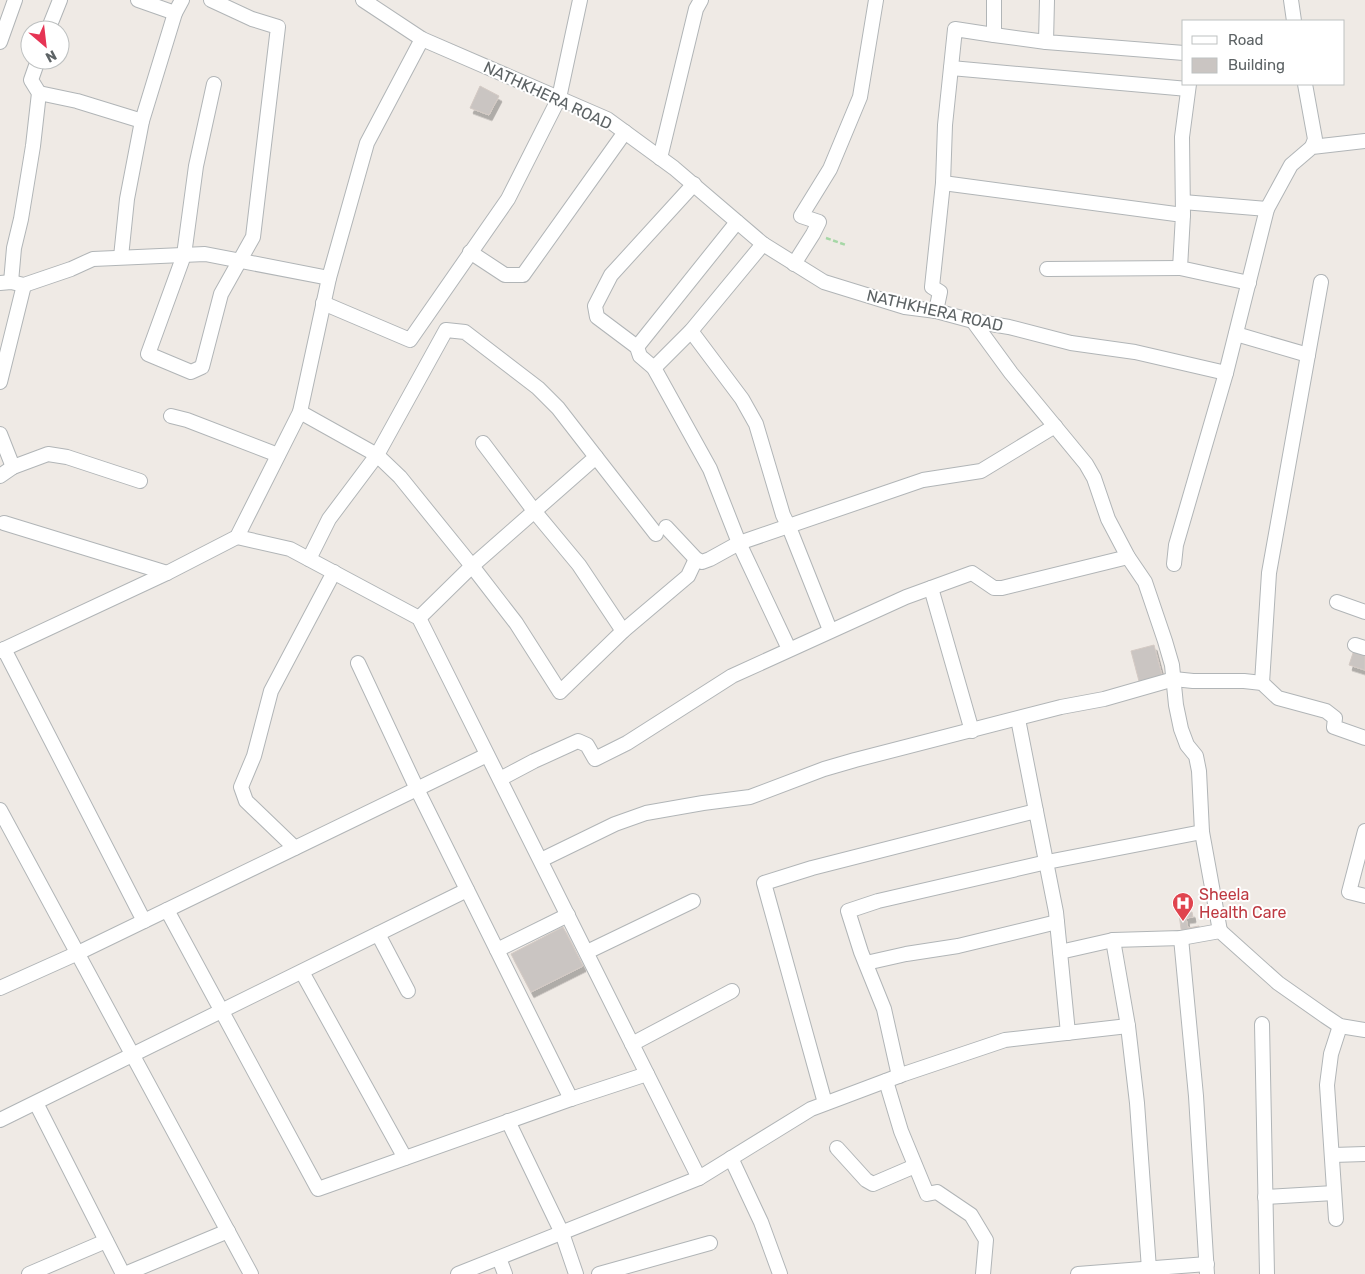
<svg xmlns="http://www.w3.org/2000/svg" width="1365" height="1274" font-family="Rubik,sans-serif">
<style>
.building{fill:#cac5c2;stroke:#d4cac4;filter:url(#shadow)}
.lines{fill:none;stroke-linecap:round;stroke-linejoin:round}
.minor-casing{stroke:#b1b5b7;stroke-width:16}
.path{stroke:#a6d7a6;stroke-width:2.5;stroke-dasharray:5 2.5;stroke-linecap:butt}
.minor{stroke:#fff;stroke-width:14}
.labels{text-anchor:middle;stroke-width:4;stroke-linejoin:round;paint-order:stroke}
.street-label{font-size:16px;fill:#5d6365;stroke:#fff}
.health-label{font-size:16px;fill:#be3a42;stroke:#fff;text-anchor:start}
</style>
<defs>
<filter id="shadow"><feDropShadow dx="3" dy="5.5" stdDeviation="0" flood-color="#0004"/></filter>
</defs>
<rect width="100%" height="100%" fill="#efeae5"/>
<g class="building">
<path d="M480 86 499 96 489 115 470 108Z"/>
<path d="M1154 645 1163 679 1140 685 1131 651Z"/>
<path d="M1354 650 1365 654V670L1349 665Z"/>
<path d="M1192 912 1193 917 1186 918 1188 928 1199 926 1200 933 1182 936 1179 914Z"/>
<path d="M563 927 583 966 531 992 511 954Z"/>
</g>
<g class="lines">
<g class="minor-casing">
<g id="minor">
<path d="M138 0 175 13"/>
<path d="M211 0 252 19 278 27 253 237 221 294 202 367 191 372 148 354 184 255 196 166 214 84"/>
<path d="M363 0 422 39 607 119 674 168 763 244 824 282 905 307 936 311 973 321 1009 327 1071 343 1135 352 1226 373 1267 209 1291 165 1312 147 1365 141"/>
<path d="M1047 0 1046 42 1184 53"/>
<path d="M1291 0 1294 21"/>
<path d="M48 30 60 0"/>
<path d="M994 35 1046 42"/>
<path d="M0 42 15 0"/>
<path d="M951 68 1188 89"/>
<path d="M1305 84 1315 139 1312 147"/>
<path d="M39 93 77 101 142 121"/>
<path d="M660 158 696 9 701 0"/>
<path d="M943 183 1183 215 1180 268 1249 283"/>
<path d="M694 184 611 275 595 306 597 317 637 347 640 356 654 368 710 469 739 543 789 649"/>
<path d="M1183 202 1267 209"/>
<path d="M1183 215 1182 137 1189 84"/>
<path d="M470 252 505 275H523L625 132"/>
<path d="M121 257 127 199 142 121 175 13 182 0"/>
<path d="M794 264 813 234 819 222 801 216 830 169 860 97 876 0"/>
<path d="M1047 269 1180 268"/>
<path d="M11 282 14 248 21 219 33 146 39 93 31 80 38 60"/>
<path d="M0 283 11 282 24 285 71 269 93 259 205 254 329 278"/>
<path d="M323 303 410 340 508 199 559 98 580 0"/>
<path d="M936 311 940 292 932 287 943 183 945 125 955 29 994 35V0"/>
<path d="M973 321 1011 373 1086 464 1094 478 1108 519 1128 557 1145 582 1165 641 1172 665 1176 705 1181 729 1187 745 1196 756 1199 771 1202 832 1220 931"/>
<path d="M691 331 742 399 756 424 783 515 789 527 830 630"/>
<path d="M1236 334 1308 355"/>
<path d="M637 347 737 222"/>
<path d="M654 368 691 331 763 244"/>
<path d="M0 382 24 285"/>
<path d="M300 412 377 455 400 477 472 566 516 623 560 692 623 631 579 565 535 512 483 443"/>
<path d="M171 416 187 420 278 455"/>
<path d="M0 434 13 467"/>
<path d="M596 457 656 534"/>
<path d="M0 476 13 467 48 454 67 457 140 481"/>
<path d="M4 523 167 573"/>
<path d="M666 527 696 559 702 562 710 559 739 543 923 480 981 471 1055 426"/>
<path d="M237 537 290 549 419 618 699 1178"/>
<path d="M309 559 329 519 377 455 446 330 465 332 538 388 558 408 596 457 472 566 419 618"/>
<path d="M1174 564 1176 545 1226 373"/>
<path d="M931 588 972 731"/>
<path d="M1337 602 1365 612"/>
<path d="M623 631 688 576 696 559"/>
<path d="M1355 645 1365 648"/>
<path d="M4 649 144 921"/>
<path d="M0 651 167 573 237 537 300 412 329 278 367 143 422 39"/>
<path d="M358 663 417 789 571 1099"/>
<path d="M1262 683 1269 573 1321 282"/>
<path d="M1018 719 1036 811"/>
<path d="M500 779 534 761 578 741 587 745 595 759 627 743 732 676 906 597 972 573 994 588H1002L1128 557"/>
<path d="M0 810 251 1274"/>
<path d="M1365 831 1349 892 1365 896"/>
<path d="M295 848 246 801 241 787 254 756 271 691 334 572"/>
<path d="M541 860 615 824 646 813 703 803 750 797 824 769 855 760 1061 707 1104 699 1174 679 1193 681H1244L1262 683 1278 698 1326 711 1335 718 1334 727 1365 738"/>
<path d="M167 910 318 1189 571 1099 647 1074"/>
<path d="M378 934 408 991"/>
<path d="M1181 938 1196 1096 1207 1274"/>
<path d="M1113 940 1128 1026 1137 1103 1149 1269"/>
<path d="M497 950 568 915"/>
<path d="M587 952 693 901"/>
<path d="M866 963 906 954 958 946 1057 922"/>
<path d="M302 972 405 1158"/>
<path d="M0 988 78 953 487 755"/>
<path d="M1262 1024 1267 1274"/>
<path d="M1068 1033 1060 952 1113 940 1181 938 1220 931 1278 983 1325 1016 1340 1026 1365 1030"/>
<path d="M632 1044 732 991"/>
<path d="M899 1076 884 1009 861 952 848 911 878 901 1047 862 1202 832"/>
<path d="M886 1081 901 1131 927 1194 937 1192 971 1215 986 1240 983 1274"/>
<path d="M36 1103 123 1274"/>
<path d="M825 1103 764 883 812 868 1036 811 1056 912 1060 952"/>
<path d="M0 1120 467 890"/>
<path d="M508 1121 562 1233 576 1274"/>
<path d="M837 1148 866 1180 873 1184 915 1166"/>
<path d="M1333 1155 1365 1154"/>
<path d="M731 1158 761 1222 780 1274"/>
<path d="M1265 1197 1334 1193"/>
<path d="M1336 1219 1327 1085 1331 1054 1340 1026"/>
<path d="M499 1258 505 1274"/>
<path d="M29 1274 106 1241"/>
<path d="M125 1274 228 1231"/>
<path d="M458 1274 699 1178 811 1109 904 1074 1005 1040 1128 1026"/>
<path d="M599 1274 710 1243"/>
<path d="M1078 1274 1207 1264"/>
</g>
</g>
<path class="path" d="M826 238 846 245"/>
<use href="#minor" class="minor"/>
</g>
<defs>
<g id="hospital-pin" transform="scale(1.125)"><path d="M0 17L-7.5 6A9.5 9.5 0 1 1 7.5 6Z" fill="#e0444e" stroke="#fff"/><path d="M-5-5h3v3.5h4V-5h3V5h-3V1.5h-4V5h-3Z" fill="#fff"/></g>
</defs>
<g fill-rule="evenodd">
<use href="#hospital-pin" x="1183" y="903"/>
</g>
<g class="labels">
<g class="street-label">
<text transform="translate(548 95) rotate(25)" y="6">NATHKHERA ROAD</text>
<text transform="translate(935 310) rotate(13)" y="6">NATHKHERA ROAD</text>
</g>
<g class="health-label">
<text x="1199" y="900">Sheela<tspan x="1199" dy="18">Health Care</tspan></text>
</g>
</g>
<rect x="1182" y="20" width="162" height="65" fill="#ffffff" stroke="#bec1c1"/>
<rect x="1192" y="36" width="25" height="8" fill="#ffffff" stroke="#bec1c1"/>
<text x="1228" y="45" font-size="15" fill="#5d6365">Road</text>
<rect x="1192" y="58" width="25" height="15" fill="#cac5c2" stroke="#bec1c1"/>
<text x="1228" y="70" font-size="15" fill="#5d6365">Building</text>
<g transform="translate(45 45) rotate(152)"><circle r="24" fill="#ffffff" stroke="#bec1c1"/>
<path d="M0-4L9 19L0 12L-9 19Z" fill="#e63454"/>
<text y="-8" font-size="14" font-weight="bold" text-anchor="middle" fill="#5d6365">N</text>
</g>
</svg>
